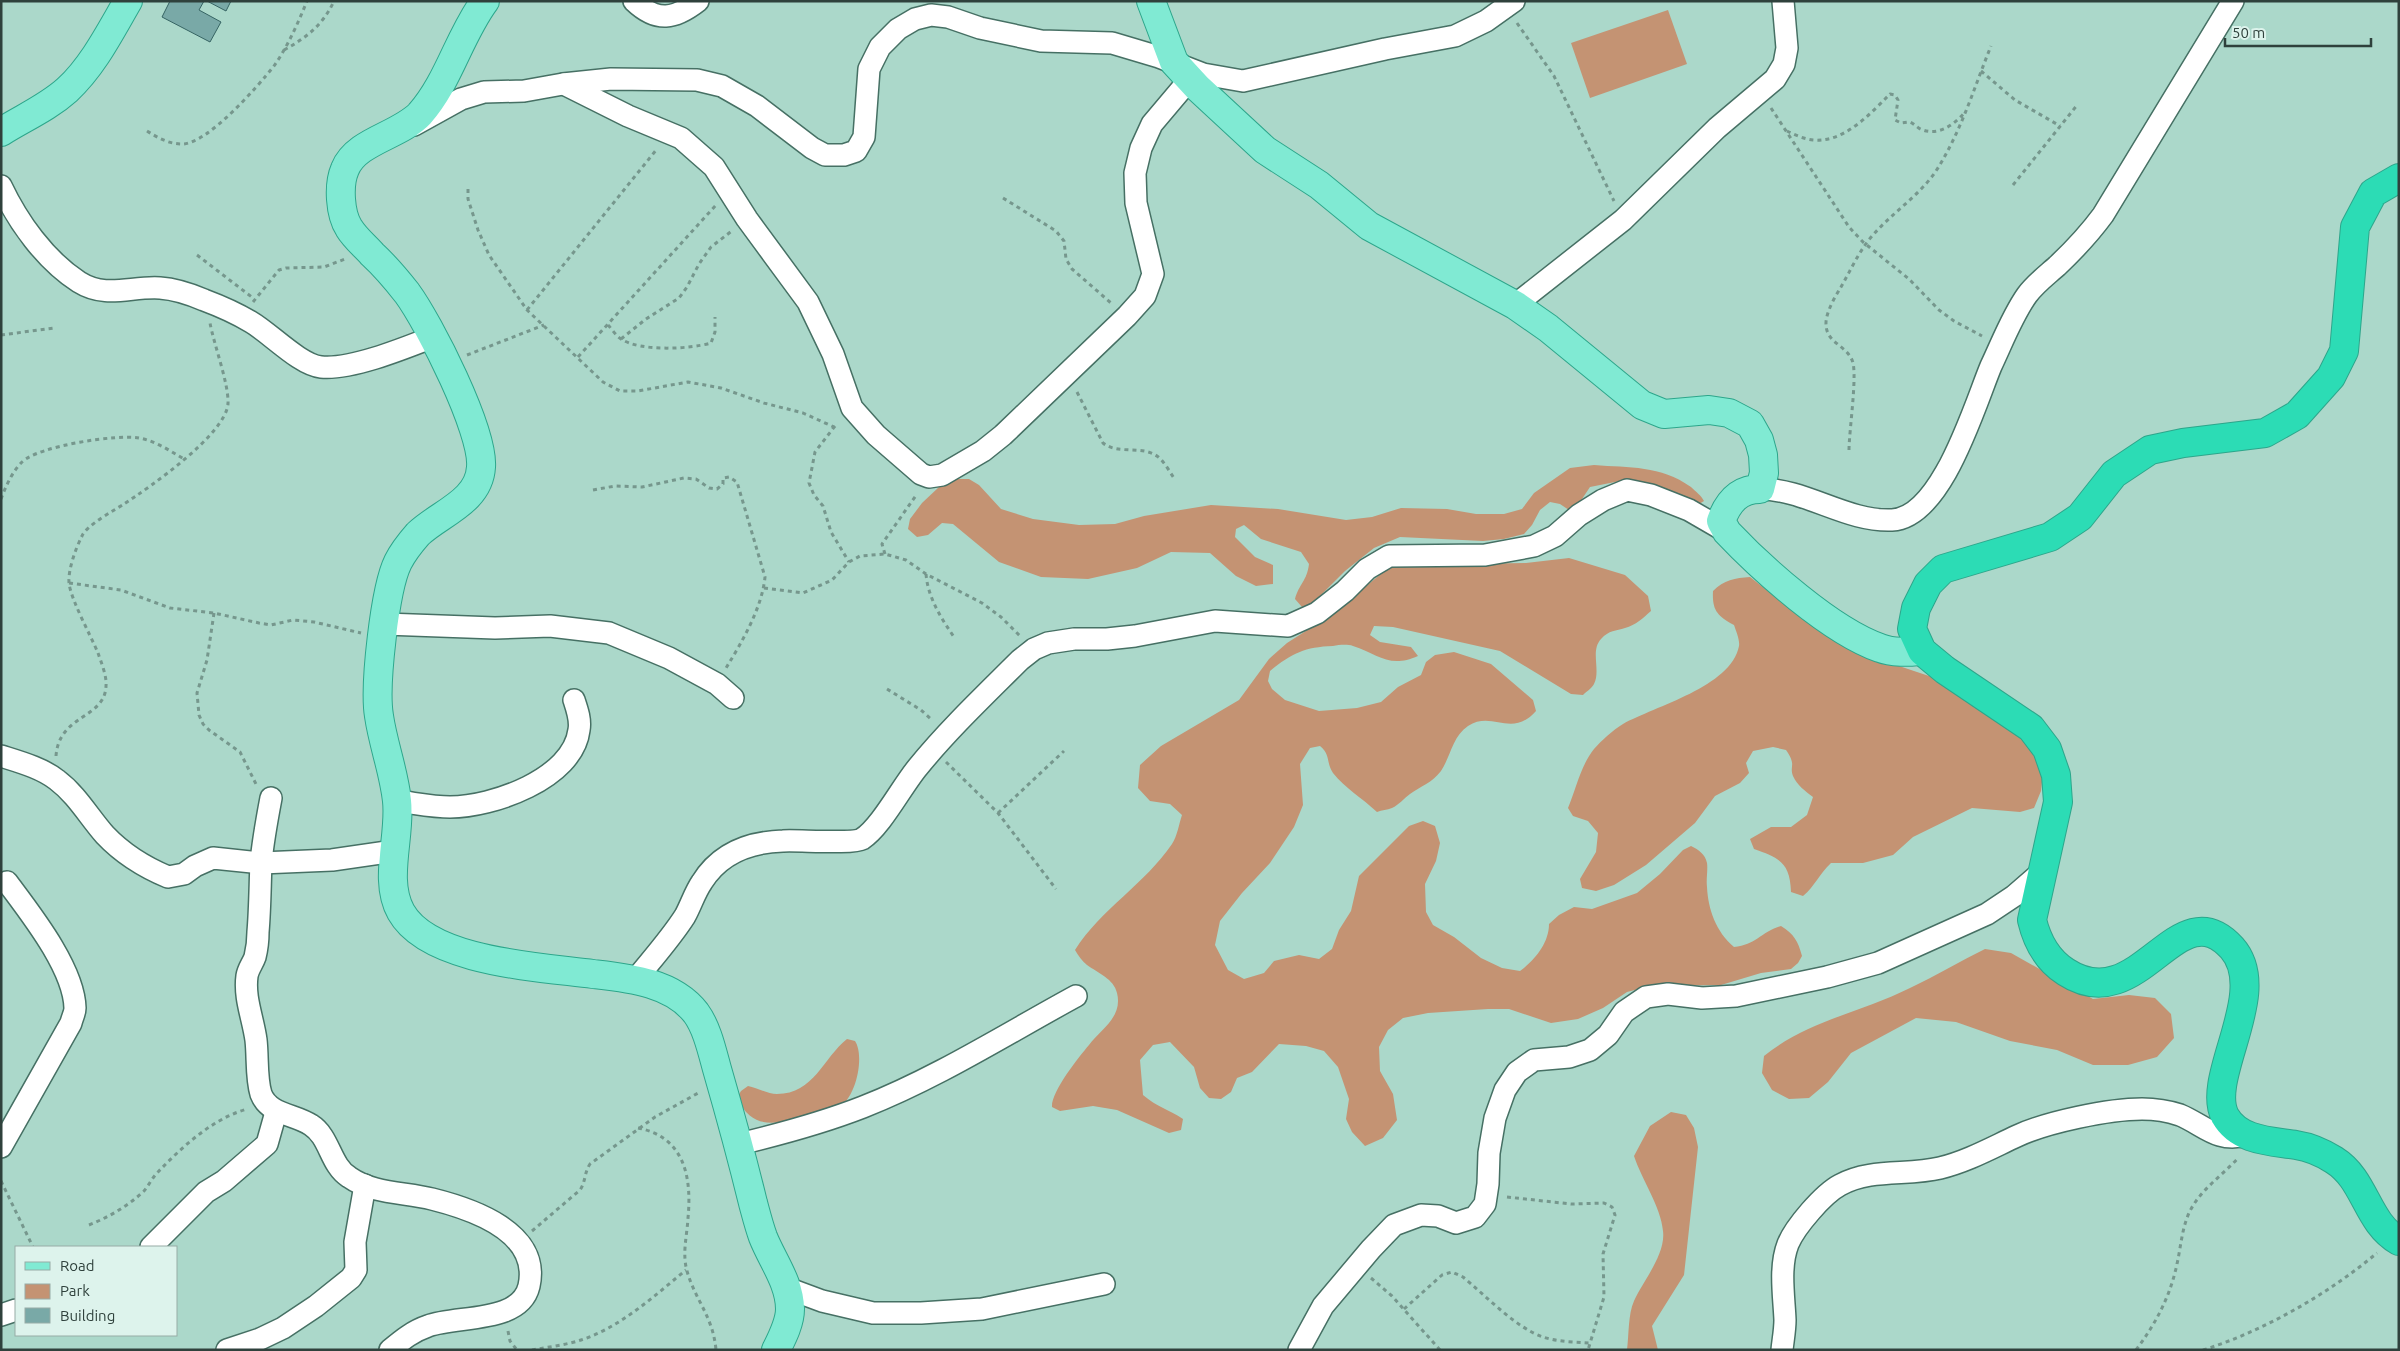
<svg xmlns="http://www.w3.org/2000/svg" width="2400" height="1351" font-family="Ubuntu,sans-serif">
<style>
.green{fill:#c49373}
.building{fill:#79a9a7;stroke:#366463}
.lines{fill:none;stroke-linecap:round;stroke-linejoin:round}
.minor-casing{stroke:#467064;stroke-width:24}
.major-casing{stroke:#2da68b;stroke-width:30}
.highway-casing{stroke:#2da68b;stroke-width:30}
.path{stroke:#76978d;stroke-width:3;stroke-dasharray:4 4;stroke-linecap:butt}
.minor{stroke:#fff;stroke-width:21}
.major{stroke:#80ead3;stroke-width:28}
.highway{stroke:#2cdcb5;stroke-width:28}
</style>
<rect width="100%" height="100%" fill="#abd8ca"/>
<g class="green">
<path d="M1668 10 1687 64 1590 98 1571 43Z"/>
<path d="M1594 465C1630 468 1660 465 1691 487 1696 492 1701 495 1704 501L1699 504 1625 480 1590 487 1578 505 1569 510 1560 504 1550 502 1540 510 1532 525 1524 534 1504 539 1483 541 1400 537 1374 548 1345 571 1312 604 1302 607 1295 599C1299 584 1307 581 1309 564L1301 552 1261 539 1244 525 1236 529 1235 537 1255 557 1273 565V584L1256 586 1236 576 1210 553 1171 552 1137 568 1088 579 1041 577 999 562 953 524 942 523 928 535 917 537 908 529 910 519 922 503 939 487 957 479H969L979 485 1001 509 1033 519 1079 525 1115 524 1144 516 1211 505 1278 509 1346 520 1372 517 1401 508 1447 509 1476 514H1504L1522 509 1534 493 1570 468Z"/>
<path d="M1569 558 1625 575 1648 596 1651 611C1643 618 1636 625 1625 628 1616 631 1609 630 1601 639 1590 651 1601 670 1594 684 1592 688 1586 692 1583 695L1571 694 1500 651 1393 627 1374 626 1370 635 1380 642 1411 647 1418 656C1389 669 1378 654 1353 646 1347 644 1339 645 1333 646 1305 647 1292 653 1270 671L1268 681 1272 689 1285 700 1319 711 1357 708 1381 702 1398 687 1421 675 1426 662 1435 655 1454 652 1491 664 1533 700 1536 711C1511 739 1493 710 1468 726 1452 737 1451 756 1441 771 1432 783 1421 786 1410 794 1404 798 1399 805 1392 808 1387 810 1382 810 1377 812 1362 798 1345 788 1333 773 1326 763 1331 755 1320 746L1310 748 1300 764 1303 805 1294 827 1270 863 1242 893 1220 921 1215 945 1228 970 1244 979 1264 973 1274 961 1299 955 1319 959 1332 949 1339 930 1351 911 1359 876 1409 826 1423 821 1435 826 1440 843 1436 861 1425 884 1426 912 1433 925 1454 937 1481 958 1502 968 1520 971C1535 960 1549 943 1549 924L1559 915 1574 907 1592 909 1637 893 1660 874 1683 850 1691 846C1699 850 1705 854 1707 863 1708 870 1706 879 1707 887 1708 909 1716 932 1734 947 1756 945 1761 932 1781 926 1794 934 1798 941 1802 956L1798 963 1791 969 1761 973 1721 985 1650 986 1627 992 1603 1008 1578 1019 1551 1023 1509 1009H1488L1428 1013 1403 1018 1388 1030 1379 1047 1380 1071 1393 1094 1397 1120 1383 1138 1365 1146 1352 1132 1346 1119 1349 1099 1338 1067 1324 1051 1306 1046 1279 1044 1252 1072 1237 1078 1231 1092 1221 1099 1209 1098 1200 1088 1194 1067 1170 1042 1153 1045 1140 1060 1143 1095C1157 1107 1168 1109 1183 1119L1181 1130 1169 1133 1117 1110 1093 1106 1060 1111 1052 1107C1051 1092 1078 1058 1089 1045 1101 1029 1123 1017 1117 993 1114 979 1098 973 1087 965 1082 961 1078 955 1075 950 1101 909 1145 884 1172 844 1177 837 1179 824 1182 815L1170 804 1150 801 1138 788 1140 765 1161 746 1239 700 1269 659 1287 643 1331 615 1382 573 1396 565 1526 563Z"/>
<path d="M1750 577 1782 602 1896 665 1932 677 2013 729 2033 751 2043 773 2041 791 2034 808 2020 812 1972 808 1913 837 1893 855 1863 863H1831C1819 874 1815 886 1803 896L1791 892C1790 863 1780 858 1754 849L1750 839 1771 827H1791L1807 815 1813 797C1805 791 1797 785 1793 776 1789 765 1797 766 1786 750L1773 747 1753 751 1746 763 1749 773 1740 783 1715 796 1695 823 1646 865 1614 885 1596 891 1582 888 1580 879 1596 852 1598 833 1588 821 1573 816 1568 808C1576 789 1581 765 1594 749 1601 741 1613 730 1623 724 1655 706 1731 687 1739 646 1740 640 1736 631 1734 625 1717 616 1712 610 1713 591 1724 580 1735 578 1750 577Z"/>
<path d="M1985 949 2011 953 2093 999 2129 995 2155 998 2171 1014 2174 1038 2157 1057 2128 1065H2093L2057 1050 2010 1041 1956 1022 1916 1018 1851 1053 1828 1082 1809 1098 1789 1099 1772 1090 1762 1073 1764 1056C1807 1021 1862 1012 1910 988 1936 976 1960 961 1985 949Z"/>
<path d="M847 1039 855 1041C865 1056 856 1098 839 1107 831 1111 818 1112 809 1115 779 1123 754 1133 737 1098L741 1091 748 1086C757 1088 768 1094 777 1094 814 1094 823 1058 847 1039Z"/>
<path d="M1671 1112 1686 1115 1694 1128 1698 1147 1684 1275 1652 1326 1658 1350H1627C1629 1335 1628 1314 1634 1301 1643 1281 1666 1254 1663 1231 1661 1207 1642 1180 1634 1156L1650 1126Z"/>
</g>
<g class="building">
<path d="M170 1H204L199 10 221 22 210 42 162 17Z"/>
<path d="M207 1H231L226 11Z"/>
</g>
<g class="lines">
<g class="minor-casing">
<g id="minor">
<path d="M634 1C657 23 675 19 698 1"/>
<path d="M564 84 628 116 681 138 714 167 747 219 808 302 833 354 852 408 876 435 921 474 929 477 942 475 983 451 1003 435 1127 316 1145 296 1153 274 1136 203 1135 173 1141 148 1152 124 1190 79"/>
<path d="M414 125 461 99 484 92 524 91 563 84 611 79 697 80 722 86 757 106 812 148 825 155H844L856 151 864 137 869 69 880 47 898 29 915 19 931 15 948 17 980 28 1041 41 1112 43 1159 57 1203 74 1243 81 1385 49 1455 36 1486 21 1514 1"/>
<path d="M1 186C18 222 45 260 79 282 106 299 131 286 160 288 175 289 190 294 204 300 220 306 236 313 251 322 270 333 300 365 321 367 351 370 405 348 433 337"/>
<path d="M1515 305 1623 220 1717 128 1775 79 1784 64 1787 48 1783 1"/>
<path d="M1760 489C1806 489 1846 522 1892 520 1942 518 1975 404 1991 366 2002 343 2012 316 2027 295 2035 284 2047 275 2057 266 2074 250 2089 234 2103 215L2233 1"/>
<path d="M385 624 495 628 550 626 609 633 669 658 717 684 733 698"/>
<path d="M1 756C20 762 42 768 57 780 77 795 89 817 105 835 123 854 144 867 168 877L184 874 195 866 213 858 261 863 332 860 394 851"/>
<path d="M271 798C267 819 263 841 261 862 260 886 260 909 258 932 258 940 257 949 255 957 253 963 248 969 247 976 244 998 253 1018 256 1040 258 1057 256 1078 261 1094 269 1115 295 1114 311 1125 330 1137 330 1165 349 1177 373 1194 405 1192 432 1199 472 1209 541 1232 529 1286 520 1324 457 1315 428 1326 413 1331 402 1340 390 1350"/>
<path d="M397 801C414 803 433 807 450 807 492 807 573 779 579 730 581 720 577 709 574 700"/>
<path d="M636 979C653 958 671 938 685 916 691 905 695 892 702 882 720 853 750 842 783 841 797 840 853 844 862 839 881 827 902 786 918 767 949 729 985 695 1020 660L1034 649 1048 643 1074 639H1107L1135 636 1215 621 1288 626 1317 613 1345 591 1367 569 1389 556 1485 555 1534 546 1555 536 1579 515 1603 500 1627 490 1651 495 1689 510 1727 532"/>
<path d="M739 1144C781 1134 822 1123 863 1107 937 1078 1006 1034 1076 996"/>
<path d="M1 1147 71 1023C72 1018 75 1013 75 1008 74 968 30 913 7 882"/>
<path d="M151 1247 206 1192 224 1181 267 1144 276 1112"/>
<path d="M787 1288 822 1301 873 1313H921L982 1309 1104 1284"/>
<path d="M1 1315 16 1310"/>
<path d="M227 1350 260 1339 283 1328 316 1306 351 1278 356 1270 355 1242 365 1185"/>
<path d="M1299 1350 1323 1306 1371 1249 1394 1225 1421 1215 1438 1216 1456 1223 1475 1217 1485 1204 1488 1184 1489 1153 1495 1118 1505 1090 1517 1072 1534 1060 1569 1057 1590 1050 1608 1035 1624 1012 1646 997 1668 994 1702 998 1736 996 1827 977 1878 963 1987 914 2014 896 2044 870"/>
<path d="M1782 1350C1783 1340 1785 1330 1785 1320 1784 1296 1779 1267 1788 1244 1795 1227 1823 1194 1840 1185 1871 1168 1907 1176 1940 1168 1968 1161 1991 1148 2017 1136 2047 1122 2109 1109 2142 1109 2154 1109 2168 1111 2180 1115 2204 1125 2217 1143 2246 1135"/>
</g>
</g>
<g class="major-casing">
<g id="major">
<path d="M485 1C459 36 449 81 420 114 399 136 356 141 345 169 338 185 340 214 349 228 355 238 365 246 372 254 385 266 396 279 407 293 429 323 484 431 481 467 479 502 440 513 418 534 411 542 403 552 398 562 385 588 374 686 379 716 383 744 394 772 397 801 401 836 383 880 401 912 429 962 540 967 593 974 628 978 672 982 696 1013 707 1028 712 1051 717 1069 730 1114 742 1158 753 1203 756 1214 759 1226 763 1237 772 1260 790 1283 790 1309 790 1323 782 1338 776 1350"/>
<path d="M1151 1 1174 62 1197 87 1265 150 1319 185 1369 226 1515 305 1548 328 1642 405 1664 414 1709 410 1729 413 1750 424 1759 440 1763 455 1764 473 1760 489C1739 489 1728 502 1721 521L1727 532C1762 569 1831 631 1880 648 1893 653 1908 652 1922 651"/>
<path d="M1 132C23 118 47 108 67 90 93 66 110 32 128 1"/>
</g>
</g>
<g class="highway-casing">
<path id="highway" d="M2399 178 2373 193 2355 227 2344 351 2331 377 2297 415 2265 433 2183 443 2150 450 2114 474 2080 517 2050 537 1943 569 1928 584 1916 608 1912 629 1922 651 1945 670 2031 728 2047 749 2056 775 2058 802 2032 920C2037 941 2047 960 2066 972 2140 1020 2177 887 2232 948 2271 992 2205 1077 2225 1116 2239 1141 2271 1141 2296 1145 2309 1147 2323 1153 2334 1160 2366 1180 2366 1222 2399 1241"/>
</g>
<g class="path">
<path d="M1517 23 1554 76 1614 201"/>
<path d="M284 50C306 38 323 25 334 1"/>
<path d="M1981 71 2015 100 2060 126"/>
<path d="M1771 108 1849 227 1863 242 1909 279 1939 310 1954 321 1982 336"/>
<path d="M147 131C158 138 169 144 182 144 208 144 258 86 274 66 288 46 298 23 307 1"/>
<path d="M1787 131C1795 135 1804 139 1813 140 1844 143 1870 114 1890 94L1895 95 1898 100 1895 120 1901 123 1910 122C1915 124 1918 129 1923 130 1939 136 1955 124 1965 112"/>
<path d="M2013 185 2078 104"/>
<path d="M468 189V199L478 230 489 255 527 310 603 382 620 391H638L688 382 721 388 764 403 803 413 834 427"/>
<path d="M1003 198 1056 231 1064 241 1066 259 1072 269 1111 303"/>
<path d="M197 255 253 298"/>
<path d="M253 302 279 270 286 268 324 267 345 259"/>
<path d="M527 310 657 149"/>
<path d="M608 325C612 329 616 336 621 339 641 352 690 349 711 343L715 332V317"/>
<path d="M1 335 54 328"/>
<path d="M621 339 646 319 679 298 687 287 699 264 711 247 733 230"/>
<path d="M467 355 544 325"/>
<path d="M578 357 716 205"/>
<path d="M1077 392 1103 443C1118 455 1141 445 1157 456 1164 461 1169 471 1174 478"/>
<path d="M835 426 815 452 809 483 814 495 823 506 831 532 849 562"/>
<path d="M1849 450C1849 431 1858 372 1852 360 1845 344 1825 343 1826 322 1827 310 1835 297 1841 287 1849 273 1856 258 1865 245 1885 217 1917 199 1936 171 1961 132 1974 88 1991 46"/>
<path d="M593 490 615 486 642 487 684 478 696 479 709 488 717 489 723 484V478L729 477 737 482 765 577C762 608 742 642 726 668"/>
<path d="M1 499C6 486 12 472 22 462 38 446 117 434 139 438 156 441 170 451 184 459"/>
<path d="M885 554 882 544 917 494"/>
<path d="M926 574C928 598 941 618 954 637"/>
<path d="M69 583 121 590 170 608 214 613 259 623 271 625 293 620 314 622 361 633"/>
<path d="M764 588 803 593 832 580 849 562 860 556 885 554 906 560 926 574 982 603 1001 617 1021 637"/>
<path d="M214 613 207 660 197 693 199 715 203 724 209 730 240 752 256 784"/>
<path d="M887 689 921 710 932 720"/>
<path d="M56 756C59 714 105 719 106 686 107 676 101 662 98 653 91 636 71 600 69 583 68 569 76 548 82 536 87 525 113 511 124 504 150 487 225 435 228 404 229 384 214 345 210 323"/>
<path d="M946 762 998 813 1056 889"/>
<path d="M998 813 1064 751"/>
<path d="M638 1128C684 1137 692 1176 688 1218 687 1236 682 1253 687 1271 695 1300 713 1316 716 1350"/>
<path d="M1 1181 33 1247"/>
<path d="M1507 1197 1571 1204 1604 1203 1612 1207 1615 1215 1603 1254 1604 1297 1588 1350"/>
<path d="M89 1225C109 1217 128 1206 144 1191 149 1185 152 1178 158 1172 182 1147 212 1119 247 1109"/>
<path d="M532 1231 580 1190C586 1181 584 1173 590 1164L655 1117 700 1092"/>
<path d="M1371 1278 1392 1296 1440 1350"/>
<path d="M1404 1309 1442 1275 1452 1272 1463 1277C1485 1295 1516 1328 1543 1337 1558 1342 1575 1342 1590 1343"/>
<path d="M508 1331 510 1341 517 1350"/>
<path d="M532 1350C548 1347 566 1345 581 1340 621 1327 654 1296 686 1270"/>
<path d="M2136 1350C2156 1323 2170 1297 2177 1264 2181 1246 2182 1227 2190 1211 2201 1189 2223 1175 2239 1157"/>
<path d="M2203 1350C2264 1331 2328 1294 2377 1253"/>
</g>
<use href="#minor" class="minor"/>
<use href="#major" class="major"/>
<use href="#highway" class="highway"/>
</g>
<rect width="2400" height="1351" fill="none" stroke="#2f413c" stroke-width="5"/>
<rect x="15" y="1246" width="162" height="90" fill="#ddf3ec" stroke="#97aca6"/>
<rect x="25" y="1262" width="25" height="8" fill="#80ead3" stroke="#97aca6"/>
<text x="60" y="1271" font-size="15" fill="#2f413c">Road</text>
<rect x="25" y="1284" width="25" height="15" fill="#c49373" stroke="#97aca6"/>
<text x="60" y="1296" font-size="15" fill="#2f413c">Park</text>
<rect x="25" y="1308" width="25" height="15" fill="#79a9a7" stroke="#97aca6"/>
<text x="60" y="1321" font-size="15" fill="#2f413c">Building</text>
<path d="M2225 38v8h146v-8" fill="none" stroke="#2f413c" stroke-width="2.5"/>
<text x="2232" y="38" font-size="15" fill="#2f413c" stroke="#ddf3ec" stroke-width="4" paint-order="stroke">50 m</text>
</svg>
